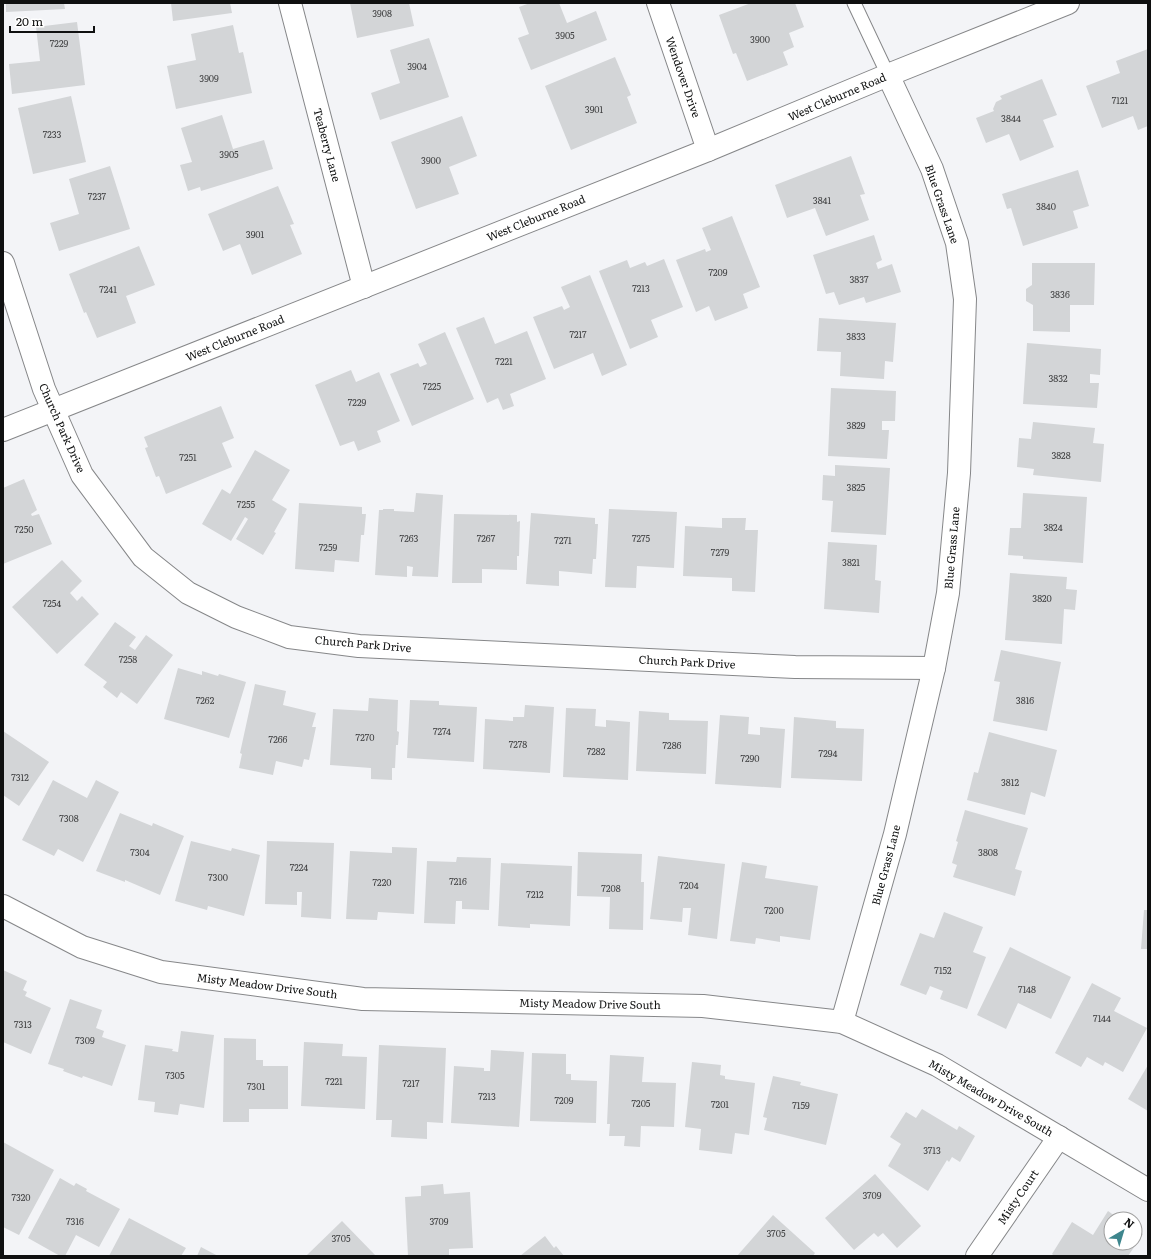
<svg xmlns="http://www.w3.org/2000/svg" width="1151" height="1259" font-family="Literata,serif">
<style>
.building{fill:#d3d5d7}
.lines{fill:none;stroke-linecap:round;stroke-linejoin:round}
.lane-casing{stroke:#868789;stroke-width:15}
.street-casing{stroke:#868789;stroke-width:24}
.secondary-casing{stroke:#868789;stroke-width:24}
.lane{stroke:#fff;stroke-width:13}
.street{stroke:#fff;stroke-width:22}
.secondary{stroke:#fff;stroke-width:22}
.labels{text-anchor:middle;stroke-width:3;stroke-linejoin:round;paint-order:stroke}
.number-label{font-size:9px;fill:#404142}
.street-label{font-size:11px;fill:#0f1010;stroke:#fff}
</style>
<rect width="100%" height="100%" fill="#f3f4f7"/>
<g class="building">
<path d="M6 3H64L65 9 6 12Z"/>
<path d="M171 3H230L232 13 173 21Z"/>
<path d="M350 3H409L414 26 357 38Z"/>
<path d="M530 3H559L567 23 596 11 607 40 531 70 518 38 529 34 519 7Z"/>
<path d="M751 3H795L804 27 789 33 794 47 783 52 788 65 747 81 736 53 733 54 719 15Z"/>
<path d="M77 22 85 85 12 94 9 64 40 61 36 27Z"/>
<path d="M233 25 239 53 243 52 252 93 176 109 167 66 196 60 191 34Z"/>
<path d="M429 38 449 97 380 120 371 93 400 83 390 50Z"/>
<path d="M1148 49V126L1138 130 1133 116 1102 128 1086 86 1120 73 1116 61Z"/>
<path d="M615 57 631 95 627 97 637 123 571 150 545 86Z"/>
<path d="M1042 79 1057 115 1043 120 1054 147 1020 161 1009 134 986 143 976 118 994 111 993 109 996 102 1002 99 1000 96Z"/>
<path d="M71 96 86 162 33 174 18 108Z"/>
<path d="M222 115 233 149 264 140 273 169 201 191 200 187 188 191 180 165 192 162 181 128Z"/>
<path d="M462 116 477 156 449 167 459 194 416 209 391 142Z"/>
<path d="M851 156 865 194 860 195 869 220 826 236 815 208 787 218 775 185Z"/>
<path d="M110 166 130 229 59 251 50 223 79 214 69 179Z"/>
<path d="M1078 170 1089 206 1073 211 1078 228 1023 246 1011 208 1007 209 1002 194Z"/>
<path d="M278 186 294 224 290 225 302 254 252 275 240 244 223 251 208 214Z"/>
<path d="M732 216 760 287 743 294 748 308 715 321 709 306 696 312 676 260 705 249 706 252 711 250 702 228Z"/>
<path d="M874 235 882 260 876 263 878 269 892 264 901 292 866 303 864 297 839 305 834 292 826 294 813 255Z"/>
<path d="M139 246 155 285 126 296 136 323 97 338 86 312 84 313 69 274Z"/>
<path d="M664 259 683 307 651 320 658 337 630 349 599 271 627 260 630 268 645 262 647 266Z"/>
<path d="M1032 263H1095L1094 305H1070V332L1033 331V305L1026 301V289L1032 285Z"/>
<path d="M590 275 627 365 602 376 593 353 554 369 533 317 562 306 564 310 570 307 561 287Z"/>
<path d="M484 317 495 344 527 331 546 379 510 394 514 406 503 410 498 398 487 403 456 328Z"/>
<path d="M819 318 896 323 893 362 885 361 884 379 840 376 841 352 817 351Z"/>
<path d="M445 332 474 399 412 426 390 374 418 363 420 367 427 364 418 344Z"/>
<path d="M1027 343 1101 349 1100 375 1090 374V383H1099L1097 408 1023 404Z"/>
<path d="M351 370 356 382 379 372 400 421 377 431 381 442 358 451 354 441 340 446 315 385Z"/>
<path d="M831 388 896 391 895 421H882V430H889L887 459 828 456Z"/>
<path d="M221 406 234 438 222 443 232 467 166 494 159 476 156 477 145 448 148 447 144 437Z"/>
<path d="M1033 422 1095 428 1093 443 1104 444 1101 482 1033 475 1034 469 1017 467 1019 438 1031 439Z"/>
<path d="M255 450 290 470 272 500 287 509 274 532 276 533 263 555 236 539 248 519 245 517 231 541 202 524 222 489 230 494Z"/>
<path d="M835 465 890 468 886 535 831 532 833 501 822 500 823 475 835 476Z"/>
<path d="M24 479 37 510 31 514 32 516 39 514 52 544 3 564V488Z"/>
<path d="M416 493 443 495 438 577 412 576 413 567 407 566V577L375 575 379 510H383V509H394V511L414 512Z"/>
<path d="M1023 493 1087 497 1083 563 1023 559V556L1008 555 1010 528H1021Z"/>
<path d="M299 503 362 507V514H366L364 535H361L359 562 335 560 334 572 295 569Z"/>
<path d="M609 509 677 512 674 568 637 566 636 588 605 587Z"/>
<path d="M531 513 595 518V524H598L596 559H593L592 574 559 571V586L526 584Z"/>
<path d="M454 514 517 515V522L520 521 519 556H517V570L482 569V583H452Z"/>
<path d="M722 518H746L745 530H758L755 592 732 591V578L683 576 685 526 722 528Z"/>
<path d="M828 542 877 545 875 580 881 581 879 613 824 609Z"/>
<path d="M62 560 82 581 70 593 77 601 82 596 99 614 57 654 12 607Z"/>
<path d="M1010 573 1067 577 1066 589 1077 590 1075 610 1064 609 1062 644 1005 640Z"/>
<path d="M115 622 136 637 129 646 135 650 146 635 173 655 137 704 121 692 117 698 103 687 107 682 84 665Z"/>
<path d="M1001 650 1061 662 1047 731 993 721 1000 682 994 681Z"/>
<path d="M178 668 202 675V671L218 676 219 674 246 682 229 738 164 719Z"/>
<path d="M255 684 286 691 283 705 316 713 312 727H316L309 760 304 759 302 767 276 761 273 775 239 768 242 754 240 753Z"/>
<path d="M369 698 398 700 397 731 399 732 398 745H396L395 768H392V780L371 779V768L330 765 333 709 368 711Z"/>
<path d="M410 700 439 701V705L477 707 474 762 407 758Z"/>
<path d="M525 705 554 707 550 773 483 769 485 719 513 721V717H524Z"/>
<path d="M566 708 596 709 595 726 606 727V720L630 722 628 780 563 777Z"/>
<path d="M639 711 669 713V720L708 721 706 774 636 771Z"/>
<path d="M720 715 749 717 748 734 760 735V727L785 729 781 788 715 784Z"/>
<path d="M794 717 836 721V728L864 729 862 781 791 778Z"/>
<path d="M3 731 49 762 19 806 3 795Z"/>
<path d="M989 732 1057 750 1045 797 1031 792 1025 815 967 800 974 772 978 773Z"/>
<path d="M53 780 87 798 96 780 119 792 83 862 58 849 54 856 22 840Z"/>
<path d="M965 810 1028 828 1015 869 1022 871 1015 896 953 877 957 865 952 863 958 842 956 841Z"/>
<path d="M120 813 152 826 153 823 184 836 160 895 125 880V882L96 871Z"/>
<path d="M191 841 231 851 232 848 260 855 244 916 208 906 207 910 175 901Z"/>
<path d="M267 841 334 843 331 919 301 917 302 892H297V905L265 904Z"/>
<path d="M392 847 417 848 414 914 378 912 377 920 346 919 350 851 392 853Z"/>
<path d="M578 852 642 854 641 882H644L643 930 609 929 610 897 577 896Z"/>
<path d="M658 856 725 864 717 939 688 935 691 908H683L682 922 650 919Z"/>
<path d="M457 857 491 858 489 910 462 909V901H456L455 924 424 923 427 861 456 862Z"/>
<path d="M742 862 767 866 765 878 818 886 810 940 780 936V942L756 938 755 944 730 941Z"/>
<path d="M501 863 572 866 570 926 530 924V928L498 926Z"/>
<path d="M1144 910H1148V949H1141Z"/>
<path d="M944 912 983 927 973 952 986 957 967 1009 940 999 943 991 930 986 926 995 900 985 920 933 934 938Z"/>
<path d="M1010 947 1071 977 1051 1019 1018 1003 1006 1029 977 1015Z"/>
<path d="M3 970 27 981 23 990 27 992 25 996 51 1008 31 1054 3 1042Z"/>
<path d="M1092 983 1121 998 1114 1011 1147 1028 1123 1072 1105 1062 1103 1066 1087 1057 1081 1067 1055 1053Z"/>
<path d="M70 999 102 1010 96 1028 104 1031 102 1037 126 1045 112 1086 83 1076 82 1078 63 1071 64 1069 48 1064Z"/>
<path d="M181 1031 214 1035 204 1108 180 1104 178 1115 154 1112 155 1102 138 1100 145 1045 173 1049 172 1051 178 1052Z"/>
<path d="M224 1038 256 1039V1060H263V1066H288V1109H249V1122H223Z"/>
<path d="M304 1042 343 1044 342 1056 367 1057 365 1109 301 1106Z"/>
<path d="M379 1045 446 1048 443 1123 427 1122V1139L391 1137 392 1120H376Z"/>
<path d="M491 1050 524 1052 519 1127 451 1123 454 1066 484 1068V1071H490Z"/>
<path d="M532 1053 566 1054V1074H571V1080L597 1081 596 1123 530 1121Z"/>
<path d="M610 1055 644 1057 642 1082 676 1083 674 1127 641 1126 640 1147 624 1146 625 1136H609L610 1124H607Z"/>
<path d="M692 1062 721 1065 720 1075 725 1076V1079L755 1083 749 1135 735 1133 732 1154 699 1150 701 1129 685 1127Z"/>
<path d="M1148 1065V1111L1128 1099Z"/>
<path d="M773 1076 801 1082 800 1085 838 1094 826 1145 764 1130 767 1118 763 1117Z"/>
<path d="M922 1109 957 1130 959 1126 975 1136 960 1162 952 1157 949 1162 947 1160 928 1191 888 1166 901 1144 890 1137 906 1112 916 1118Z"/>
<path d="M3 1142 54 1170 19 1235 3 1227Z"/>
<path d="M875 1174 921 1226 897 1248 883 1233 878 1237 874 1233 854 1250 825 1218Z"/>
<path d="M60 1178 74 1186 76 1183 87 1189 86 1191 120 1209 99 1247 76 1235 65 1256H60L28 1238Z"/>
<path d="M443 1184 444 1194 470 1192 473 1248 449 1249V1256H408L405 1197 421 1196V1186Z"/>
<path d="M1108 1211 1119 1219H1111V1243H1135V1229L1143 1234 1128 1256H1054L1052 1254 1072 1222 1093 1235Z"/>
<path d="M773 1215 815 1253 813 1256H737Z"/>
<path d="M129 1218 186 1248 181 1256H109Z"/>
<path d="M342 1221 376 1256H306Z"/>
<path d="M545 1236 554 1248 556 1246 564 1256H520Z"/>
<path d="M201 1247 218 1256H197Z"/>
</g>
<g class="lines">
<g class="lane-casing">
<path id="lane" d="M854 3 888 75"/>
</g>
<g class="street-casing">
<g id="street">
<path d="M290 3 364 287"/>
<path d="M658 3 708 150"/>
<path d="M3 263 44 389 82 475 143 557 188 593 236 617 289 637 359 646 795 667 934 668"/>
<path d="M3 906 82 947 161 972 363 999 703 1006 842 1022 937 1065 1148 1190"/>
<path d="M842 1022 895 834 934 668 948 593 959 473 965 299 957 243 932 169 888 75"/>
<path d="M977 1256 1059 1137"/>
</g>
</g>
<g class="secondary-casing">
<path id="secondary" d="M3 430 708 150 888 75 1068 3"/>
</g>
<use href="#lane" class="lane"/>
<use href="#street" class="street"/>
<use href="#secondary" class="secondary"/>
</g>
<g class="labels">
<g class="number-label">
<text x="382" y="17">3908</text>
<text x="565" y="39">3905</text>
<text x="760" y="43">3900</text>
<text x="59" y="47">7229</text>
<text x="417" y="70">3904</text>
<text x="209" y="82">3909</text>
<text x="1120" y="104">7121</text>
<text x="594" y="113">3901</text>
<text x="1011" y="122">3844</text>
<text x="52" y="138">7233</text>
<text x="229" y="158">3905</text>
<text x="431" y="164">3900</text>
<text x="97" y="200">7237</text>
<text x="822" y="204">3841</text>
<text x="1046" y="210">3840</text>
<text x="255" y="238">3901</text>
<text x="718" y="276">7209</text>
<text x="859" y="283">3837</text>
<text x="641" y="292">7213</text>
<text x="108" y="293">7241</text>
<text x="1060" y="298">3836</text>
<text x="578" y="338">7217</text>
<text x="856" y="340">3833</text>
<text x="504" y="365">7221</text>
<text x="1058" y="382">3832</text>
<text x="432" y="390">7225</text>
<text x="357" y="406">7229</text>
<text x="856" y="429">3829</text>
<text x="1061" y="459">3828</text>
<text x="188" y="461">7251</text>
<text x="856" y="491">3825</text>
<text x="246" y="508">7255</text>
<text x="1053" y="531">3824</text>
<text x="24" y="533">7250</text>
<text x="409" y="542">7263</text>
<text x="486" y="542">7267</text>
<text x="641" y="542">7275</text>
<text x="563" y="544">7271</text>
<text x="328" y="551">7259</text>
<text x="720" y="556">7279</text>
<text x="851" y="566">3821</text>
<text x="1042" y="602">3820</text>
<text x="52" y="607">7254</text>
<text x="128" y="663">7258</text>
<text x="205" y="704">7262</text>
<text x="1025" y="704">3816</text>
<text x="442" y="735">7274</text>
<text x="365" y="741">7270</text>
<text x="278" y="743">7266</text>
<text x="518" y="748">7278</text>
<text x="672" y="749">7286</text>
<text x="596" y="755">7282</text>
<text x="828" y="757">7294</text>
<text x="750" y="762">7290</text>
<text x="20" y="781">7312</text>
<text x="1010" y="786">3812</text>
<text x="69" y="822">7308</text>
<text x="140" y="856">7304</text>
<text x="988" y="856">3808</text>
<text x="299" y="871">7224</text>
<text x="218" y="881">7300</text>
<text x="458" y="885">7216</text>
<text x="382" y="886">7220</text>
<text x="689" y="889">7204</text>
<text x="611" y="892">7208</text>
<text x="535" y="898">7212</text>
<text x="774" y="914">7200</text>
<text x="943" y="974">7152</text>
<text x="1027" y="993">7148</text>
<text x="1102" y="1022">7144</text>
<text x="23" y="1028">7313</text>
<text x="85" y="1044">7309</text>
<text x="175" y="1079">7305</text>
<text x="334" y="1085">7221</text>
<text x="411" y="1087">7217</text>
<text x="256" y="1090">7301</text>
<text x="487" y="1100">7213</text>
<text x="564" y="1104">7209</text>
<text x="641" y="1107">7205</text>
<text x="720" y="1108">7201</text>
<text x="801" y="1109">7159</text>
<text x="932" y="1154">3713</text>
<text x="872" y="1199">3709</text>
<text x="21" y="1201">7320</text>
<text x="75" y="1225">7316</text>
<text x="439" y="1225">3709</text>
<text x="776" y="1237">3705</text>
<text x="341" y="1242">3705</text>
</g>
<g class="street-label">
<text transform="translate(683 77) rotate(71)" y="4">Wendover Drive</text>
<text transform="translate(837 97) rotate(-23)" y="4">West Cleburne Road</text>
<text transform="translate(327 145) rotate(75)" y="4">Teaberry Lane</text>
<text transform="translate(942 204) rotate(71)" y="4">Blue Grass Lane</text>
<text transform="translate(536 218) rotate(-22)" y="4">West Cleburne Road</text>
<text transform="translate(235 338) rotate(-22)" y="4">West Cleburne Road</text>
<text transform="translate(62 428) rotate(66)" y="4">Church Park Drive</text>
<text transform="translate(952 548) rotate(-85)" y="4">Blue Grass Lane</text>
<text transform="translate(363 644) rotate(5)" y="4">Church Park Drive</text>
<text transform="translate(687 662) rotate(3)" y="4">Church Park Drive</text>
<text transform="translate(886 865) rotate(-75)" y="4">Blue Grass Lane</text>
<text transform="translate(267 986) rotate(7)" y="4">Misty Meadow Drive South</text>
<text transform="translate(590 1004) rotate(1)" y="4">Misty Meadow Drive South</text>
<text transform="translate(991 1098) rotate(30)" y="4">Misty Meadow Drive South</text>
<text transform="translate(1018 1197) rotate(-56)" y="4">Misty Court</text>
</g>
</g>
<rect width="1151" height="1259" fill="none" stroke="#0f1010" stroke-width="8"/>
<g transform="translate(1123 1231) rotate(38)"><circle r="19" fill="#ffffff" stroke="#9f9f9f"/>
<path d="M0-3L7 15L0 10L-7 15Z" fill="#3e868d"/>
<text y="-6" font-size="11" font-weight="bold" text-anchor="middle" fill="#0f1010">N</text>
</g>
<path d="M10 26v6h84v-6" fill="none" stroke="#0f1010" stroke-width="2"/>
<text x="16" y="26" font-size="12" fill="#0f1010" stroke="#ffffff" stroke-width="3" paint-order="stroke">20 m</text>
</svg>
